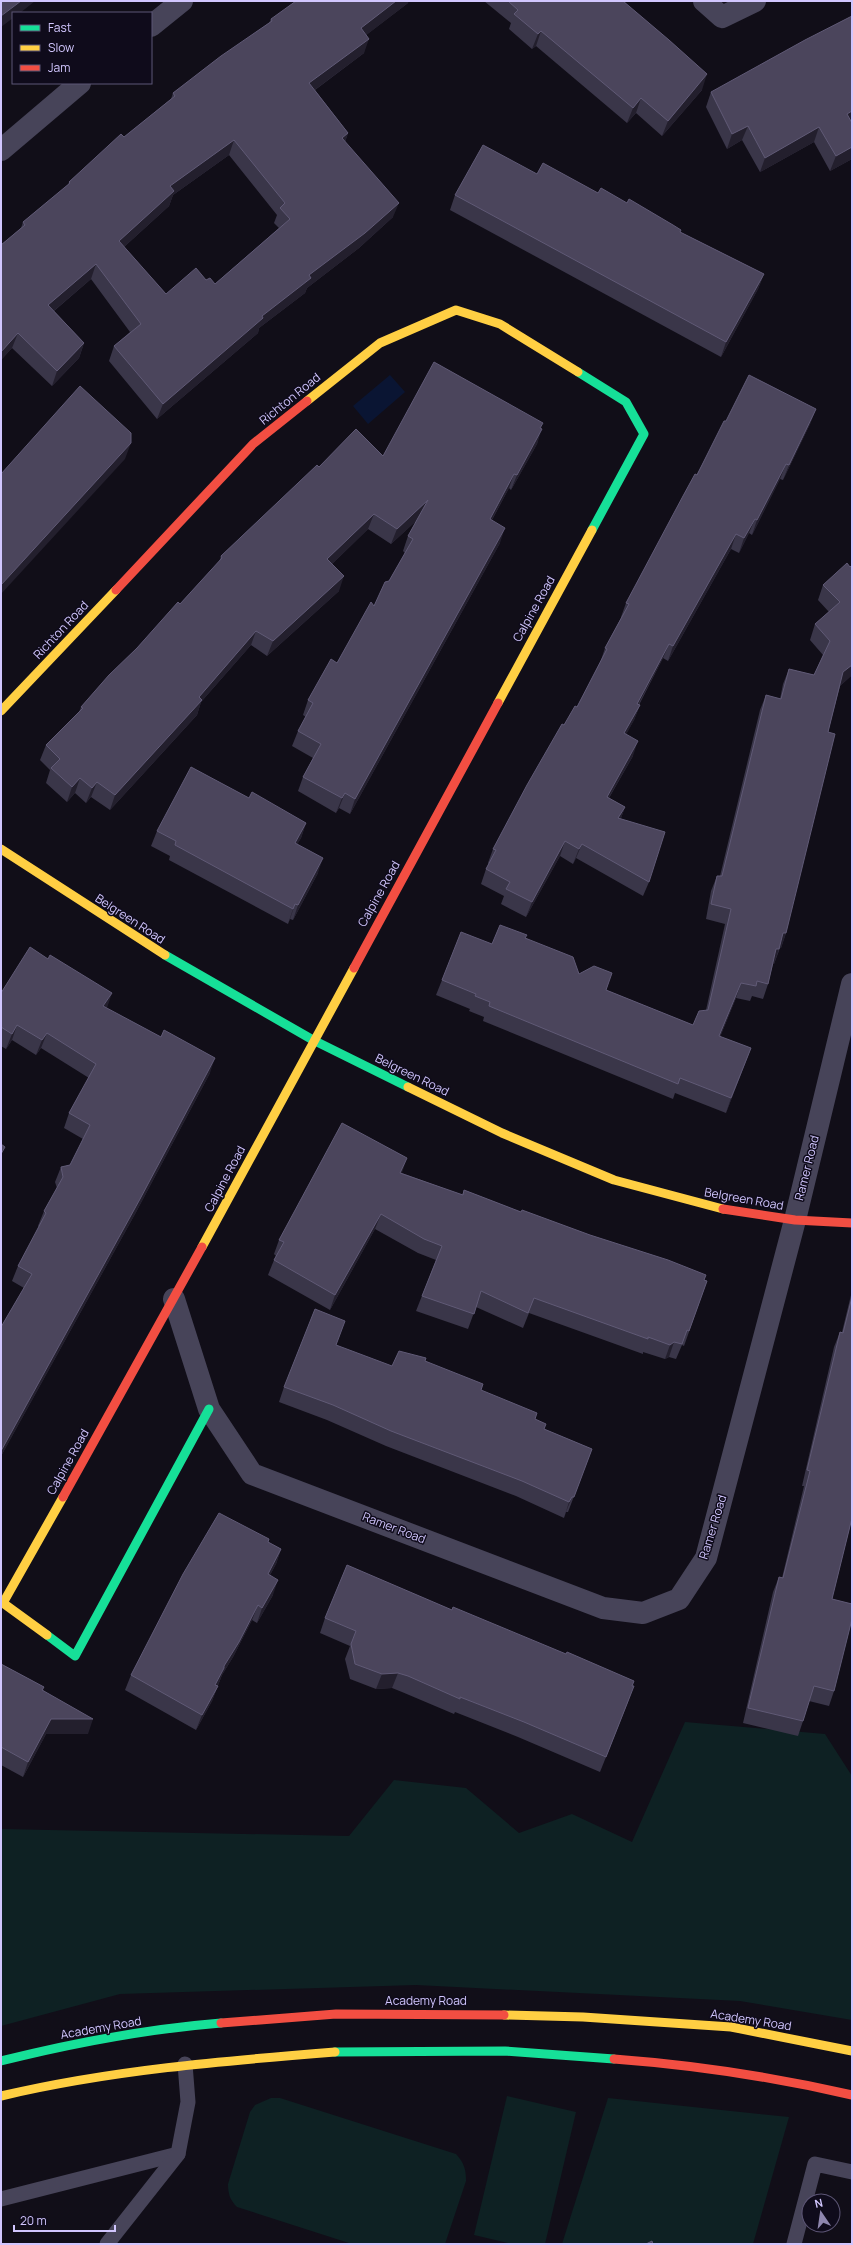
<svg xmlns="http://www.w3.org/2000/svg" width="853" height="2245" font-family="Manrope,sans-serif">
<style>
.green{fill:#0e2123}
.water{fill:#0a1533}
.lines{fill:none;stroke-linecap:round;stroke-linejoin:round}
.lane{stroke:#474459;stroke-width:15}
.street{stroke:#474459;stroke-width:22}
.fast{stroke:#16e098;stroke-width:9}
.slow{stroke:#ffcf43;stroke-width:9}
.jam{stroke:#f24e42;stroke-width:9}
.wall{fill:#3a3649;fill-rule:evenodd}
.shaded-wall{fill:#231f2d}
.building{fill:#4b455c;stroke:#605a76;fill-rule:evenodd}
.labels{text-anchor:middle;stroke-width:3;stroke-linejoin:round;paint-order:stroke}
.street-label{font-size:12px;fill:#d1c6fe;stroke:#0f0b1b}
</style>
<rect width="100%" height="100%" fill="#110e18"/>
<g class="green">
<path d="M685 1722 825 1734 852 1776V2020L740 2001 416 1985 120 1994 1 2026V1829L349 1836 394 1780 466 1788 519 1833 572 1814 632 1842Z"/>
<path d="M507 2096 576 2112 545 2244H512L474 2235Z"/>
<path d="M271 2098H280L456 2154C464 2163 466 2169 466 2181L445 2244H352L237 2207C230 2200 228 2194 228 2184L250 2112 255 2105Z"/>
<path d="M608 2098 789 2117 753 2244H562Z"/>
</g>
<path class="water" d="M390 375 405 392 368 424 353 406Z"/>
<g class="lines">
<g class="lane">
<path d="M1 2199 178 2154"/>
<path d="M107 2244 178 2154 188 2102 185 2064"/>
<path d="M794 2244 815 2164 852 2172"/>
</g>
<g class="street">
<path d="M704 1 722 17 755 1"/>
<path d="M151 26 182 1"/>
<path d="M1 150 80 83"/>
<path d="M174 1299 209 1409 252 1474 603 1608 643 1613 679 1599 706 1558 795 1220 852 984"/>
</g>
<g class="fast">
<path d="M578 372 626 402 644 434 592 530"/>
<path d="M165 955 313 1040 408 1087"/>
<path d="M47 1635 75 1656 209 1409"/>
<path d="M335 2052 505 2051 614 2059"/>
<path d="M1 2061C73 2043 147 2029 221 2023"/>
</g>
<g class="slow">
<path d="M307 401 380 343 456 310 500 324 578 372"/>
<path d="M498 703 592 530"/>
<path d="M1 711 116 590"/>
<path d="M1 849 165 955"/>
<path d="M408 1087 502 1133 614 1180 723 1209"/>
<path d="M202 1247 354 968"/>
<path d="M47 1635 3 1603 63 1497"/>
<path d="M504 2015 583 2017 731 2027 852 2051"/>
<path d="M1 2096C111 2070 223 2061 335 2052"/>
</g>
<g class="jam">
<path d="M116 590 253 444 307 401"/>
<path d="M354 968 498 703"/>
<path d="M723 1209 795 1220 852 1223"/>
<path d="M63 1497 202 1247"/>
<path d="M221 2023 336 2014 504 2015"/>
<path d="M614 2059C694 2065 774 2077 852 2095"/>
</g>
</g>
<g class="wall">
<path d="M484 1H623L702 90 662 136 636 113 627 123 536 46 532 49 509 29 511 23Z"/>
<path d="M408 3 366 35 364 53 315 90 348 133 345 142 393 217 359 248 307 288 305 293 259 328 258 333 157 419 109 361 114 346 130 332 91 279 54 311 84 343 79 358 52 386 12 348 1 360V245L21 228 23 222 68 185 69 182 171 99 173 93 269 23 271 19ZM229 155 277 215 274 223 279 228 215 284 206 280 166 294 124 247 169 206 173 195Z"/>
<path d="M711 92 852 123V159L830 171 814 142 760 172 742 140 727 149 706 107Z"/>
<path d="M537 174 598 193 680 232 764 274 758 289 721 357 450 210 455 195Z"/>
<path d="M816 409 810 424 783 480 780 479 752 535 749 533 739 553 731 549 668 661 663 658 639 705H640L634 720 626 734 633 756 609 798 625 807 621 818 649 882 643 896 576 858 573 864 560 856 526 917 501 904 504 896 481 884 486 869 489 864 488 863 493 849 564 725 577 707 600 663 605 648 621 618V617L626 603 726 421Z"/>
<path d="M541 428 537 444 511 490 509 488 492 520 500 543 350 814 339 808 336 813 298 791 303 777 313 758 292 746 298 731 306 717 303 715 308 700 337 663 374 606 389 581 405 553 403 551 408 536 417 520 391 544 368 529 332 564 339 591 267 656 251 645 201 702 197 715 110 810 91 797 86 803 75 793 67 802 46 783 50 770 40 760 46 745 79 712 81 707 137 648 180 604 219 562 221 556 319 467Z"/>
<path d="M852 565V675L840 686 828 732 786 933 781 948H780L774 964H773L768 984 763 999 752 996 750 1001 736 998 720 1037 751 1048 726 1113 675 1093 673 1099 483 1021 484 1017 469 1011 470 1009 436 995 442 980 492 944 526 938 579 974 606 990 693 1025 706 1010 725 924 706 919 711 891 717 876H720L760 710 766 695 780 699 783 684 789 669 814 675 823 655 810 640 815 624 829 612 818 600 823 585Z"/>
<path d="M249 798 306 823 301 838 297 844 318 873 293 920 290 919 288 924 169 860 170 856 151 846 157 831Z"/>
<path d="M1 993 106 1008 210 1073 135 1214 1 1456V1327L24 1288 12 1281 18 1266 39 1227 38 1226 44 1211 57 1188 55 1182 61 1167 70 1165 83 1139 64 1128 69 1113 89 1078 41 1048 36 1055 12 1040 6 1049 1 1046Z"/>
<path d="M402 1173 462 1195 464 1190 521 1212 707 1281 684 1346 682 1345 676 1359 669 1357 665 1359 643 1352V1354L529 1313 523 1328 476 1307 468 1329 416 1311 436 1260 418 1253 375 1229 330 1310 268 1275 274 1260 276 1256 274 1254 279 1240Z"/>
<path d="M852 1291V1518L832 1599 834 1691 829 1706 809 1701 803 1721 798 1736 743 1723 773 1592 779 1577 782 1578 804 1486H802L834 1347 840 1332H842Z"/>
<path d="M425 1361 535 1419 544 1429 592 1449 568 1512H566L564 1518 516 1496 386 1446 327 1420 279 1402 284 1387 392 1366Z"/>
<path d="M268 1542 281 1549 276 1564 270 1575 273 1595 257 1623 252 1620 233 1657 222 1675 212 1701 196 1730 125 1690 131 1675Z"/>
<path d="M452 1610 632 1686 628 1702 600 1772 518 1737 455 1712 454 1714 402 1692 392 1688 376 1689 350 1679 345 1659 350 1646 320 1633 325 1618Z"/>
<path d="M1 1664 44 1687 43 1690 88 1734H46L23 1777 1 1765Z"/>
</g>
<g class="shaded-wall">
<path d="M21 1H35L20 13H13V18L1 27V16Z"/>
<path d="M396 1H409L408 3 356 43 361 28Z"/>
<path d="M541 31 536 46 532 49 538 34Z"/>
<path d="M369 39 364 53 304 98 309 83Z"/>
<path d="M707 74 702 90 662 136 668 121Z"/>
<path d="M641 98 636 113 627 123 633 108Z"/>
<path d="M852 111V123L841 128 847 114Z"/>
<path d="M748 126 742 140 727 149 732 134Z"/>
<path d="M819 127 814 142 760 172 765 158Z"/>
<path d="M348 133 343 148 342 138Z"/>
<path d="M234 140 229 155 173 195 169 206 114 256 119 241 170 186Z"/>
<path d="M852 147V159L830 171 836 156Z"/>
<path d="M399 203 393 217 359 248 307 288 305 293 259 328 258 333 157 419 163 404 262 316 309 275Z"/>
<path d="M96 264 91 279 43 320 48 305Z"/>
<path d="M764 274 758 289 721 357 726 342Z"/>
<path d="M18 333 12 348 1 360V352Z"/>
<path d="M84 343 79 358 52 386 57 371Z"/>
<path d="M816 409 810 424 783 480 789 465Z"/>
<path d="M543 423 538 438 542 429 537 444 511 490 517 475Z"/>
<path d="M131 443 125 459 1 594V585Z"/>
<path d="M786 464 780 479 752 535 757 520Z"/>
<path d="M514 474 509 488 484 534 490 519Z"/>
<path d="M428 500 423 515 391 544 397 529Z"/>
<path d="M374 514 368 529 322 574 327 559Z"/>
<path d="M755 519 749 533 739 553 744 538Z"/>
<path d="M505 528 500 543 350 814 355 799Z"/>
<path d="M736 534 731 549 668 661 673 646Z"/>
<path d="M344 576 339 591 267 656 273 641Z"/>
<path d="M256 631 251 645 201 702 197 715 110 810 115 795 199 697Z"/>
<path d="M669 644 663 658 631 718 637 704Z"/>
<path d="M852 665V675L838 688 843 672Z"/>
<path d="M640 705 634 720 619 748 624 733Z"/>
<path d="M638 741 633 756 601 811 607 797Z"/>
<path d="M80 778 75 793 67 802 72 787Z"/>
<path d="M97 782 91 797 86 803 92 788Z"/>
<path d="M345 793 339 808 336 813 342 798Z"/>
<path d="M625 807 620 821 618 818Z"/>
<path d="M306 823 301 838 290 858 295 843Z"/>
<path d="M565 841 560 856 526 917 532 902Z"/>
<path d="M582 844 576 858 573 864 579 849Z"/>
<path d="M323 858 318 873 293 920 298 905Z"/>
<path d="M295 904 290 919 288 924 293 909Z"/>
<path d="M783 933H786L781 948H778Z"/>
<path d="M776 949H779L774 964H771Z"/>
<path d="M741 983 736 998 714 1051 719 1036Z"/>
<path d="M112 993 107 1008 98 1021 103 1006Z"/>
<path d="M17 1025 12 1040 6 1049 12 1034Z"/>
<path d="M47 1033 41 1048 36 1055 42 1040Z"/>
<path d="M751 1048 745 1064 726 1113 731 1098Z"/>
<path d="M215 1058 210 1073 135 1214 1 1456V1451Z"/>
<path d="M407 1158 402 1173H400Z"/>
<path d="M381 1214 375 1229 330 1310 335 1295Z"/>
<path d="M674 1342 669 1357 665 1359 670 1345Z"/>
<path d="M572 1497 566 1512 564 1518 569 1502Z"/>
<path d="M281 1549 276 1564 262 1589 268 1574Z"/>
<path d="M278 1580 273 1595 257 1623 262 1608Z"/>
<path d="M258 1605 252 1620 233 1657 222 1675 219 1683 210 1700 215 1685 224 1666Z"/>
<path d="M398 1673 392 1688 376 1689 382 1674Z"/>
<path d="M218 1686 212 1701 196 1730 202 1715Z"/>
<path d="M634 1686 628 1702 600 1772 606 1757Z"/>
<path d="M51 1719H93L88 1734H46L23 1777 28 1762Z"/>
</g>
<g class="building">
<path d="M1 1H21L1 16Z"/>
<path d="M296 1H396L361 28 369 39 309 83 348 133 342 138 399 203 365 233 309 275 311 278 262 316 263 318 163 404 114 346 141 324 96 264 48 305 84 343 57 371 18 333 1 352V245L25 225 23 222 70 183 69 182 121 134 124 137 175 96 173 93 221 56 272 21 271 19ZM234 140 285 203 280 208 290 219 215 284 210 278 206 280 196 268 166 294 119 241 174 191 170 186Z"/>
<path d="M508 1H623L669 40 707 74 668 121 641 98 633 108 541 31 538 34 514 14 518 10Z"/>
<path d="M852 16V111L847 114 852 123V147L836 156 819 127 765 158 748 126 732 134 711 92 805 40Z"/>
<path d="M483 145 537 174 543 163 598 193 601 188 627 203 629 199 673 225 681 230 680 232 764 274 726 342 455 195Z"/>
<path d="M434 362 543 423 540 428 542 429 517 475 514 474 490 519 505 528 355 799 345 793 342 798 303 777 321 744 298 731 313 703 308 700 331 659 337 663 371 602 374 606 385 582 389 581 413 539 408 536 428 500 397 529 374 514 327 559 344 576 273 641 256 631 199 697 202 700 115 795 97 782 92 788 80 778 72 787 51 768 60 759 46 745 83 708 81 707 109 675 137 648 178 602 180 604 222 558 221 556 317 465 319 467 356 429 383 456Z"/>
<path d="M749 375 816 409 789 465 786 464 757 520 755 519 744 538 736 534 673 646 669 644 637 704 640 705 624 733 638 741 607 797 625 807 618 818 665 832 649 882 582 844 579 849 565 841 532 902 506 889 510 882 486 869 496 850 493 849 527 785 562 724 564 725 575 706 577 707 607 649 605 648 629 604 626 603 683 496 695 474 697 475 724 421H726Z"/>
<path d="M80 386 131 433V443L1 585V474Z"/>
<path d="M847 563 850 567 852 565V665L843 672 828 732 835 734 786 933H783L779 949H776L768 984 757 981 756 986 741 983 719 1036 751 1048 731 1098 680 1078 678 1084 489 1006 490 1002 475 996 476 994 442 980 461 932 492 944 500 925 527 935 525 938 573 957 579 974 594 966 612 973 606 990 693 1025 699 1011 708 1010 731 909 711 904 717 876H722L766 695 781 699 789 669 814 675 830 641 815 624 840 602 823 585Z"/>
<path d="M191 767 249 798 252 792 306 823 295 843 323 858 298 905 295 904 293 909 175 845 176 841 157 831Z"/>
<path d="M30 947 48 959 50 955 112 993 103 1006 161 1037 164 1030 215 1058 140 1199 1 1451V1327L32 1274 18 1266 46 1213 44 1211 63 1177 61 1167 70 1165 90 1125 69 1113 96 1064 47 1033 42 1040 17 1025 12 1034 1 1027V993Z"/>
<path d="M342 1123 407 1158 400 1173 463 1195 464 1190 521 1212 522 1210 590 1235 668 1260 706 1275 704 1280 707 1281 689 1331 687 1330 682 1344 674 1342 670 1345 648 1337V1339L534 1298 528 1313 481 1291 474 1314 422 1296 442 1246 424 1239 381 1214 335 1295 274 1260 284 1242 279 1240Z"/>
<path d="M1 1144 5 1147 1 1154Z"/>
<path d="M852 1297V1518L832 1599 852 1604V1619L834 1691 814 1686 803 1721 748 1708 779 1577 783 1578 810 1471 807 1470 840 1332 843 1333Z"/>
<path d="M315 1309 345 1321 336 1345 392 1366 399 1351 426 1358 425 1361 483 1384 481 1390 537 1413 535 1419 546 1424 544 1429 592 1449 574 1497H572L569 1502 522 1481 391 1431 333 1405 284 1387Z"/>
<path d="M219 1513 269 1539 268 1542 281 1549 268 1574 278 1580 262 1608 258 1605 239 1642 224 1666V1668L215 1685 218 1686 202 1715 131 1675 183 1574Z"/>
<path d="M347 1565 452 1610 453 1607 566 1654 567 1652 634 1681 632 1686H634L606 1757 524 1722 460 1697V1699L408 1676 398 1673 382 1674 355 1664 351 1644 356 1631 325 1618Z"/>
<path d="M1 1664 44 1687 42 1690 93 1719H51L28 1762 1 1747Z"/>
<path d="M652 2241 653 2244H646Z"/>
</g>
<g class="labels">
<g class="street-label">
<text transform="translate(290 399) rotate(-39)" y="4">Richton Road</text>
<text transform="translate(534 609) rotate(-61)" y="4">Calpine Road</text>
<text transform="translate(61 630) rotate(-47)" y="4">Richton Road</text>
<text transform="translate(379 894) rotate(-61)" y="4">Calpine Road</text>
<text transform="translate(130 919) rotate(33)" y="4">Belgreen Road</text>
<text transform="translate(412 1075) rotate(26)" y="4">Belgreen Road</text>
<text transform="translate(807 1168) rotate(-76)" y="4">Ramer Road</text>
<text transform="translate(225 1179) rotate(-62)" y="4">Calpine Road</text>
<text transform="translate(744 1199) rotate(10)" y="4">Belgreen Road</text>
<text transform="translate(68 1462) rotate(-61)" y="4">Calpine Road</text>
<text transform="translate(713 1527) rotate(-73)" y="4">Ramer Road</text>
<text transform="translate(394 1528) rotate(21)" y="4">Ramer Road</text>
<text x="426" y="2005">Academy Road</text>
<text transform="translate(751 2020) rotate(9)" y="4">Academy Road</text>
<text transform="translate(101 2028) rotate(-10)" y="4">Academy Road</text>
</g>
</g>
<rect width="853" height="2245" fill="none" stroke="#d1c6fe" stroke-width="4"/>
<rect x="12" y="12" width="140" height="72" fill="#0f0b1b" stroke="#5d5676"/>
<rect x="20" y="25" width="20" height="6" fill="#16e098" stroke="#5d5676"/>
<text x="48" y="32" font-size="12" fill="#d1c6fe">Fast</text>
<rect x="20" y="45" width="20" height="6" fill="#ffcf43" stroke="#5d5676"/>
<text x="48" y="52" font-size="12" fill="#d1c6fe">Slow</text>
<rect x="20" y="65" width="20" height="6" fill="#f24e42" stroke="#5d5676"/>
<text x="48" y="72" font-size="12" fill="#d1c6fe">Jam</text>
<g transform="translate(821 2213) rotate(347)"><circle r="19" fill="#0f0b1b" stroke="#5d5676"/>
<path d="M0-3L7 15L0 10L-7 15Z" fill="#8e86ae"/>
<text y="-6" font-size="11" font-weight="bold" text-anchor="middle" fill="#d1c6fe">N</text>
</g>
<path d="M14 2225v6h101v-6" fill="none" stroke="#d1c6fe" stroke-width="2"/>
<text x="20" y="2225" font-size="12" fill="#d1c6fe" stroke="#0f0b1b" stroke-width="3" paint-order="stroke">20 m</text>
</svg>
